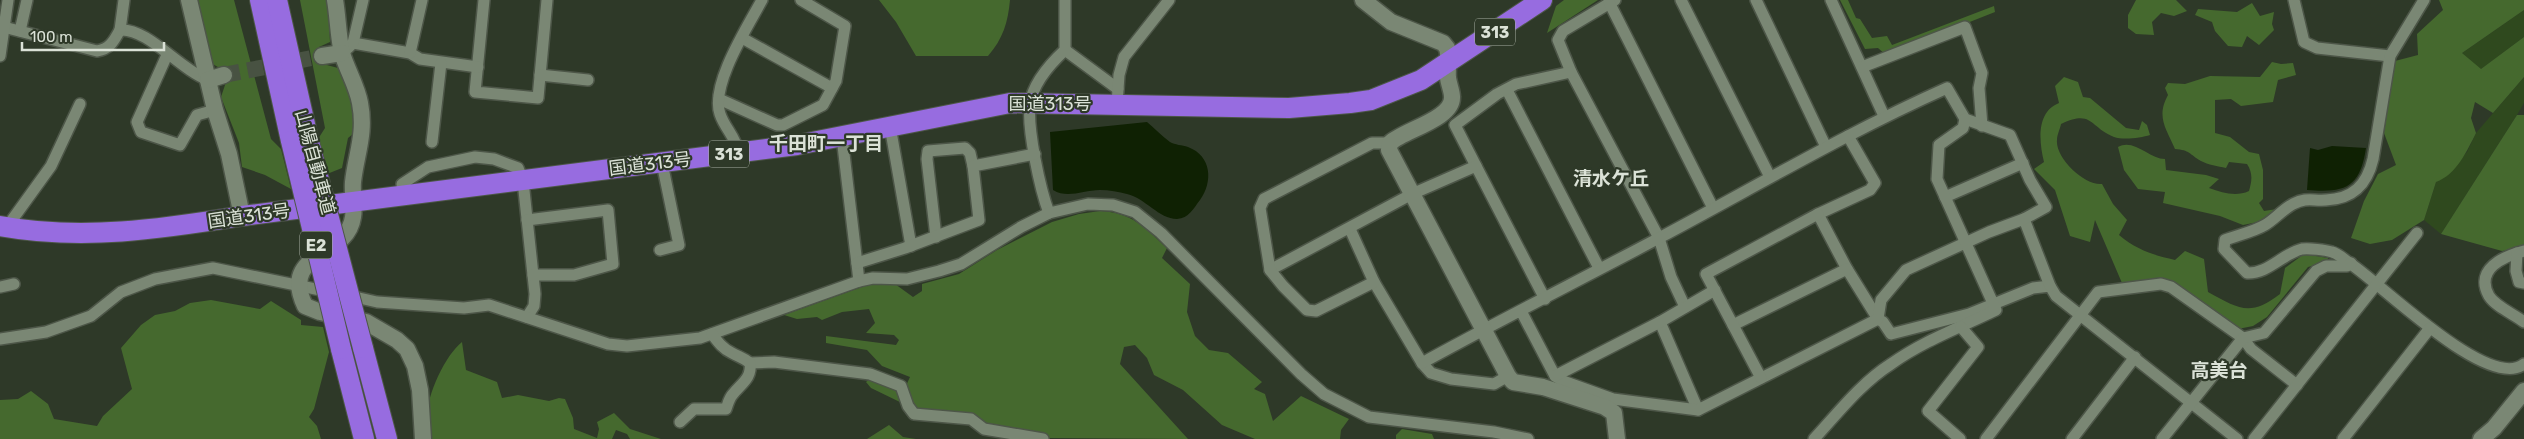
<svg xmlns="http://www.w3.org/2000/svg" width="2524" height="439" font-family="Rubik,'Noto Sans JP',sans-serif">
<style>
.green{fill:#2f491e}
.forest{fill:#45692e}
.water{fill:#0f2103}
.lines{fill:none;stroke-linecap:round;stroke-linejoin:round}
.secondary-tunnel{stroke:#485242;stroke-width:16;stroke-dasharray:16 8;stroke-linecap:butt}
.street-casing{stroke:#4d5648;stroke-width:14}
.secondary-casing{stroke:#4d5648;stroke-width:19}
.highway-casing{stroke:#4d5648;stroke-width:22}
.street{stroke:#7a8774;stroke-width:11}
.secondary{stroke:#7a8774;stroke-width:16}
.highway{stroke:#976ce0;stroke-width:20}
.highway-bridge-casing{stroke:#4d5648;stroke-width:22;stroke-linecap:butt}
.highway-bridge{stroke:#976ce0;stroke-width:20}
.labels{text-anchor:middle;stroke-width:4.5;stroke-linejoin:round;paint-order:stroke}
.shield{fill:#2e3928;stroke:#a7afa2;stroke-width:1}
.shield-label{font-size:16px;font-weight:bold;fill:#dbe2d7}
.street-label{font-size:18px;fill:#dbe2d7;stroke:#2e3928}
.neighbourhood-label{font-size:19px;font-weight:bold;fill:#dbe2d7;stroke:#2e3928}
</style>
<rect width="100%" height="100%" fill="#2e3928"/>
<g class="green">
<path d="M2524 10V37L2480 70 2462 53Z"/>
<path d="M2524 77V103L2517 115 2441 234 2424 220 2436 182 2467 152 2476 133Z"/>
</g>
<g class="forest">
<path d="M196 0H234L271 139 281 149 291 189 265 175 242 167 239 143 221 97 227 79 223 70 211 63Z"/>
<path d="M300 0H328L330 42 319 47 323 64 338 68C350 88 353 110 354 133L348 138 342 168 327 174 318 139 325 128Z"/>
<path d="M879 0H1010C1008 22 1003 39 988 56H916L896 22Z"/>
<path d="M1564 0H1598L1547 33 1556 6Z"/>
<path d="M1840 0H1848L1856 18 1860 19 1872 38 1887 36 1892 45 1994 6 1995 12 1886 55 1878 48 1865 49Z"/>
<path d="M2136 0H2176L2187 11 2174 16 2161 13 2152 22 2154 35 2136 34 2128 28V15Z"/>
<path d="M2439 0H2524V10L2462 53 2481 69 2524 37V77L2493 113 2475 102 2471 118 2476 133C2467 151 2456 175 2436 182L2424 220 2392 240 2370 244 2351 238 2364 201 2378 174 2396 165 2384 133 2395 61 2418 55 2417 34 2443 10Z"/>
<path d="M2252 3 2260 16 2274 12 2272 24 2274 30 2259 45 2247 36 2242 47 2228 46 2215 31 2212 22 2195 15 2198 9 2237 12Z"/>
<path d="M2272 62 2281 64 2293 63 2296 75 2278 80 2273 102 2241 106 2231 99 2215 100V133L2230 137 2249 152 2259 154 2263 170V199L2259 203 2264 211 2277 209 2258 222 2243 225 2220 216 2163 203 2165 192 2138 189 2124 170 2118 147C2134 138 2149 159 2165 159L2166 170 2206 175 2219 179 2209 188C2223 193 2236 197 2249 191 2252 181 2253 173 2247 164L2229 162 2226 168C2218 166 2208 165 2201 161 2189 154 2190 150 2175 149 2166 128 2156 117 2168 95L2165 88 2168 83 2185 84 2210 76 2260 77Z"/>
<path d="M2064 77 2078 82 2083 97 2090 98 2126 128 2139 130 2142 121 2147 125 2150 135C2141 138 2123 140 2114 137 2089 127 2093 109 2061 124 2060 129 2057 135 2057 140 2055 158 2085 186 2102 184L2113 204 2127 220 2119 235C2137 250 2153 255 2175 260L2185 251 2204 259 2208 292C2239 309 2250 317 2280 294L2285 268 2304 254 2328 258 2327 262 2308 267 2267 317 2253 326 2238 329 2168 279 2122 283 2095 220 2090 242 2070 236 2055 190 2034 169 2044 162C2039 142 2036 112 2059 103L2055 86Z"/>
<path d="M2517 115H2524V248L2502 251 2441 234Z"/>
<path d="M1100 211C1133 213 1144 227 1167 248L1162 258 1190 284 1187 312 1195 336 1209 350 1228 353 1262 382 1254 389 1265 394 1273 421 1301 396 1349 419 1341 430 1340 439H1255L1222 425 1183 390 1154 375 1147 358 1135 345 1124 347 1120 364 1188 439 1049 438 1006 432 918 413 904 390 910 377 882 366 867 350 826 343V336L896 345 899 340 894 335 866 333 875 323 869 309 842 312 822 320 817 317 797 319 784 315 873 283 895 284 913 297 922 291V284L959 274 997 250 1052 222 1079 214Z"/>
<path d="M211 300 260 309 271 301 301 320V325L323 327 329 352 314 409 309 417 317 426 321 439H0V400L18 399 31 391 48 404 54 419 97 426 103 416 132 389 121 348 141 325 155 315 175 311 190 303Z"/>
<path d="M462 342 466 370 497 382 502 398 518 395 549 401 559 398 565 399 573 418 574 429 597 438 599 429 597 422 614 413 630 429 661 439H630L627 434 616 430 612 439H432C431 433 428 426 427 420 425 399 445 355 462 342Z"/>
<path d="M871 378 898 388 904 404 871 388 866 382Z"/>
<path d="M889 425 903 437 916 439H867Z"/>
<path d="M1402 429 1432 434 1434 439H1396V435Z"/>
</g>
<g class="water">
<path d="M1147 122C1154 128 1162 136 1170 142 1175 145 1182 145 1188 147 1212 156 1213 182 1200 200 1193 209 1189 218 1177 219 1159 219 1145 198 1127 194 1119 192 1109 190 1100 190 1083 190 1068 199 1053 190L1050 132Z"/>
<path d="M2332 146 2366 148C2360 188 2345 193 2307 190L2310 148 2318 150Z"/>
</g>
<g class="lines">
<path class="secondary-tunnel" d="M224 75 322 56"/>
<g class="street-casing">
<g id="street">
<path d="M484 0 475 92 538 98 547 0"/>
<path d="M1615 0 1563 31 1558 40 1571 72 1659 238 1671 277 1685 307"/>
<path d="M1681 0 1770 177"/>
<path d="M1756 0 1826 147"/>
<path d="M1831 0 1884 116"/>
<path d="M2294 0 2304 42 2317 48 2390 56"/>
<path d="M2424 0 2390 56 2373 159C2367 185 2353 199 2326 200 2312 201 2307 197 2293 204 2282 210 2275 219 2265 225 2253 232 2238 235 2225 240L2224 249 2247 273C2268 274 2282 254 2302 249 2309 248 2325 250 2332 252 2337 253 2343 258 2348 262 2381 283 2488 392 2524 364"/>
<path d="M1609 2 1713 208"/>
<path d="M0 26 97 51C110 49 114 41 120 30 148 28 179 69 208 80"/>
<path d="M120 30 124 0"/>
<path d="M20 31 27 0"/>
<path d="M742 38 832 88"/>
<path d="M353 43 410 53 420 59 478 67"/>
<path d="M348 48 353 43 363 0"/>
<path d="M1065 50 1118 89"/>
<path d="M410 53 422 0"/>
<path d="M167 55 137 122 141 132 180 145 197 115 215 110"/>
<path d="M0 56 8 0"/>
<path d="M1862 67 1965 27 1982 73 1979 88 1982 126"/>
<path d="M540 75 588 80"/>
<path d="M1507 90 1599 268"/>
<path d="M719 99 777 125H783L823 105 836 81 845 26 801 0"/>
<path d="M1117 104 1119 75 1124 57 1169 0"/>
<path d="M890 126 911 246"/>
<path d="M1848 136 1875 183 1870 190 1818 214 1847 269 1878 319 1883 322 1891 334 1969 314 2033 288 2050 286 2056 296 2237 439"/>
<path d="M842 137 859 281"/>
<path d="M432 142 441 63"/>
<path d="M738 152C736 137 725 129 720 114 710 85 748 26 762 0"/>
<path d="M1476 166 1455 125 1497 94 1516 84 1571 72"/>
<path d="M403 195 402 184 428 167 475 157 494 159 518 168 523 181 535 294 534 306 527 317"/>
<path d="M1945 197 2023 163"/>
<path d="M1049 213C1040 189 1027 129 1030 104 1033 83 1051 63 1065 50V0"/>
<path d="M2024 219 2050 286"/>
<path d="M527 220 608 210 613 264 574 275H533"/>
<path d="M10 228 12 220 51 166 80 104"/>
<path d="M1350 229 1374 282 1422 363 1431 373 1451 379 1494 384 1508 376"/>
<path d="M936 237 927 159 928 151 965 148 970 153 973 166"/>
<path d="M660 250 679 245 662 163"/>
<path d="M2524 251C2504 256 2474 269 2489 296 2496 307 2514 314 2524 322"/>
<path d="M2517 253 2516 271 2519 282 2524 283"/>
<path d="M857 263 905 248 979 220 973 166 1035 154"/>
<path d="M1270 270 1412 194 1476 166 1545 299"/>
<path d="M1374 282 1316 311 1307 310 1283 286 1270 270 1260 208 1264 199 1372 143H1390"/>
<path d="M0 287 14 284"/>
<path d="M346 295 377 302 464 308 489 305 608 344 627 346 700 338 859 281 873 278 907 279 939 271 961 264 1021 227 1049 213 1088 204 1113 205 1135 212 1161 233 1301 374 1324 394 1369 417 1494 432 1528 439"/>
<path d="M1660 322 1698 410"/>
<path d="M1733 325 1847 269"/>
<path d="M0 339 46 332 91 316 121 292 155 279 213 268 330 292"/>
<path d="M750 363 774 362 870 374 901 386 908 406 914 414 971 419 984 429 1043 439"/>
<path d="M1422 363C1500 320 1580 280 1659 238 1755 187 1848 132 1947 88L1965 119 2010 135 2030 180 2046 207 2024 219 1989 232 1906 270 1881 300 1878 319 1698 410 1613 399 1563 381 1555 376 1521 311"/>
<path d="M1555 376 1660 322 1715 290"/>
<path d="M1761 378 1706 274 1818 214"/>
<path d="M680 422 694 409H726C728 404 729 398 733 394 742 383 752 378 750 363 744 358 739 357 732 353 723 349 718 342 712 334"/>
<path d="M1814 439C1838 413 1861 383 1891 364 1923 341 1961 327 1996 310L1937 179 1939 145 1963 128 1965 119"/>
<path d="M1960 439 1928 411 1978 347 1961 327"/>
<path d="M1986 439 2098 292 2161 284 2171 287 2243 338 2251 349 2297 385"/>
<path d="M2072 439 2135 357"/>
<path d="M2162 439 2243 338 2264 333 2316 271 2326 266H2347L2351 263"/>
<path d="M2254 439 2417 233"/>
<path d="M2343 439 2430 328"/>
</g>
</g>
<g class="secondary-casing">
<g id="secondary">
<path d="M189 0 215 110 229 154 242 216"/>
<path d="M335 0C338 17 338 36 342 53 347 70 357 86 360 103 366 134 356 154 353 182 352 194 355 206 353 217 347 259 279 251 305 306L320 312 366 322 397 340 407 349 415 366 420 390 423 439"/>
<path d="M1363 0 1391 22 1443 43 1447 48C1450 58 1447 68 1448 78 1449 85 1452 91 1452 97 1453 119 1404 130 1390 143L1389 150 1508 376 1513 382 1543 387 1605 407 1614 413 1617 439"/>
<path d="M322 56 342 53"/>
<path d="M208 80 224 75"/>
<path d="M2481 439 2494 428 2524 391"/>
</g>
</g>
<g class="highway-casing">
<g id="highway">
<path d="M260 0 291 141"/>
<path d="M277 0 309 142"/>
<path d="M0 226C82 241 161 229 242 216L797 145 1010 103 1289 108 1350 103 1371 100 1421 80 1542 0"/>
<path d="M363 348 387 439"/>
<path d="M341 349 364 439"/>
</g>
</g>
<use href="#street" class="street"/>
<use href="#secondary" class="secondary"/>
<use href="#highway" class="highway"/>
<g class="highway-bridge-casing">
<g id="highway-bridge">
<path d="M291 141 341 349"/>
<path d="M309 142 363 348"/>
</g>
</g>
<use href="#highway-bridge" class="highway-bridge"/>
</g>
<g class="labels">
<g class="shield">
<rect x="1475" y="18.5" width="40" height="27" rx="4"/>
<rect x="709" y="140.5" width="40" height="27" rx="4"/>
<rect x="300" y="231.5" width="32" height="27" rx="4"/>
</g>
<g class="shield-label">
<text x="1495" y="38">313</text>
<text x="729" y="160">313</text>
<text x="316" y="251">E2</text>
</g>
<g class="street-label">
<text x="1050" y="110">国道313号</text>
<text transform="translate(315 162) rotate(75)" y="6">山陽自動車道</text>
<text transform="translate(650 164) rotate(-7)" y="6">国道313号</text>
<text transform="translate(249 216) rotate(-8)" y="6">国道313号</text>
</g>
<g class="neighbourhood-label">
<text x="826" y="150">千田町一丁目</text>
<text x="1611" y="185">清水ケ丘</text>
<text x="2219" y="377">高美台</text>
</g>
</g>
<path d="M22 42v8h142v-8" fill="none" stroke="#dbe2d7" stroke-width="2.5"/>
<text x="30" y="42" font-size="15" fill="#dbe2d7" stroke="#2e3928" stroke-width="4" paint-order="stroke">100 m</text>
</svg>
